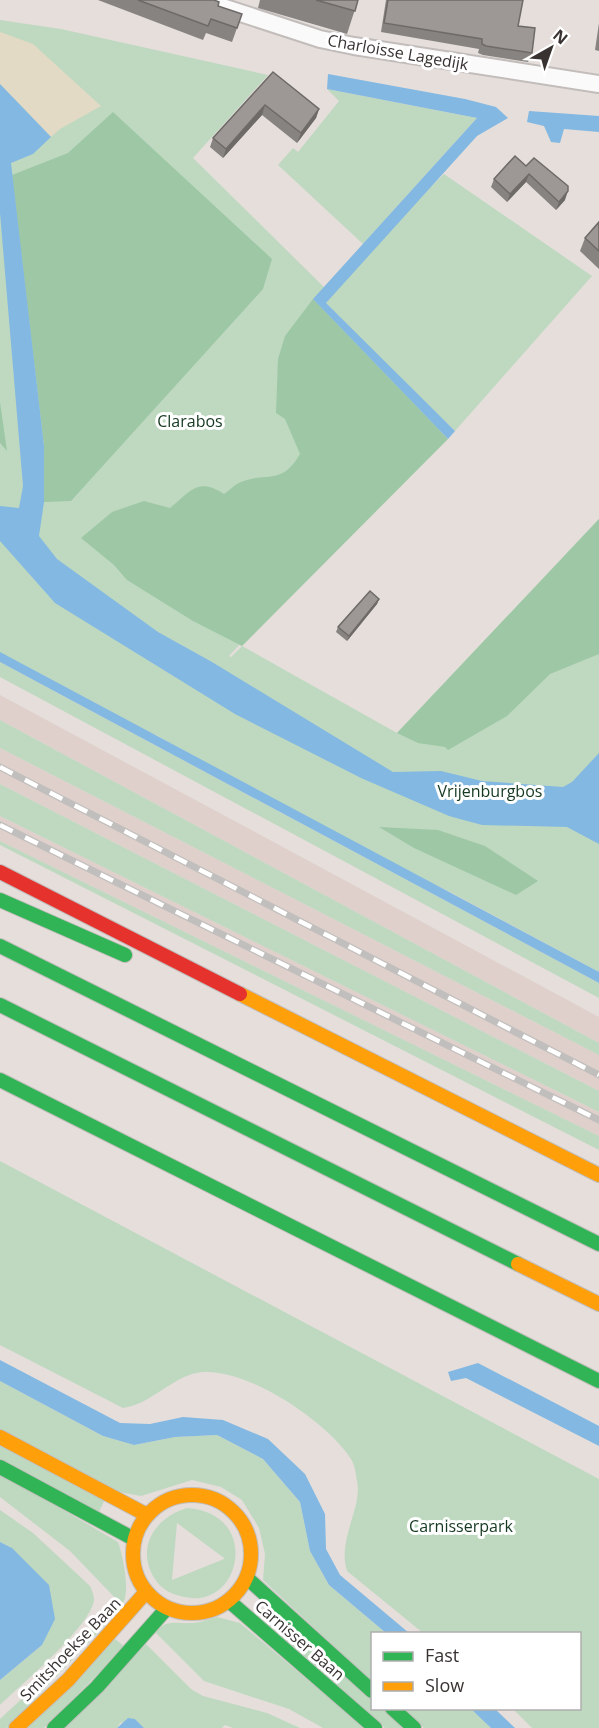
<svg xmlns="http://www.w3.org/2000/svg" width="599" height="1728" font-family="'Open Sans',sans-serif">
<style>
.built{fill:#dfd0cb}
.green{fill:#bfd9c1;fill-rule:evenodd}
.forest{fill:#9dc7a5}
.sand{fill:#e2dac4}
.water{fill:#83b8e2}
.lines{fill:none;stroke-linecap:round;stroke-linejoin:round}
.street-casing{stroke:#c2bdbb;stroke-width:20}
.fast-casing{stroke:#c2bdbb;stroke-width:16}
.slow-casing{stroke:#c2bdbb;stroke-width:16}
.jam-casing{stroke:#c2bdbb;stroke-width:16}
.street{stroke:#fbfafa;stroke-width:16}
.fast{stroke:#30b455;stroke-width:14}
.slow{stroke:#ff9f0a;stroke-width:14}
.jam{stroke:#e5322d;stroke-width:14}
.rail-casing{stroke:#c0bfbd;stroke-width:7}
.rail{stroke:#fff;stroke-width:4.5;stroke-dasharray:14;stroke-linecap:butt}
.wall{fill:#878380}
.shaded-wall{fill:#6e6a68}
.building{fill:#9d9895;stroke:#6e6a68;stroke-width:1.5}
.labels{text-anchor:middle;stroke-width:6;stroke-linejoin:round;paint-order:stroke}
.street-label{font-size:16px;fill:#383331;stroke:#fff}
.park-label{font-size:16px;fill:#153820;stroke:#fff}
</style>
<rect width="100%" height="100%" fill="#e5dedb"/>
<g class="built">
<path d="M0 695 599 1017V1043L0 720Z"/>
<path d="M0 748 599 1055V1091L0 784Z"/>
<path d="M0 816 599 1112V1136L0 841Z"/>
</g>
<g class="green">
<path d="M0 20 61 29 268 75 193 158 326 289 444 174 592 276 455 431 446 422 229 656 231 657 242 646 397 733 599 519V972L450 892 330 834 156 735 153 737 0 658Z"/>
<path d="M327 89 477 118 363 244 278 165 293 148 298 152 339 101Z"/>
<path d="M0 662 599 983V998L0 677Z"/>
<path d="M0 720 599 1043V1055L0 748Z"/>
<path d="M0 784 599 1091V1112L0 816Z"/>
<path d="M0 841 599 1136V1150L0 845Z"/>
<path d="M0 1161 599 1479V1728H532L513 1709 580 1708V1634L423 1633 347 1571C337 1539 363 1507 357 1481 356 1475 355 1465 351 1459 327 1421 238 1360 192 1374 167 1382 150 1404 123 1408L0 1345Z"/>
<path d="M0 1381 103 1436 134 1445 175 1437 217 1435 263 1459 300 1502 310 1551 329 1585 386 1633 372 1634V1682L263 1580 265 1554 259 1528 242 1500 221 1487 192 1480 141 1496 119 1492 0 1429Z"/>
<path d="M0 1445 105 1499 99 1512 0 1460Z"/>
<path d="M0 1473 118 1542C123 1556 131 1593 122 1605L70 1551 0 1497Z"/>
<path d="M187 1508C262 1513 241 1610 185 1597 174 1595 164 1591 157 1582 134 1551 153 1518 187 1508ZM177 1523 224 1558V1559L172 1580Z"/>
<path d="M0 1510 33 1533 90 1586C92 1591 94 1595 94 1600 91 1626 21 1685 0 1705V1680L42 1645 12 1548 0 1542Z"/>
<path d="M109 1608 115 1615 7 1728H0V1719L55 1668Z"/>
<path d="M275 1613 372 1698V1708L384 1709 405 1728H385L267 1623Z"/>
<path d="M217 1617 240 1623 365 1728H323L289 1709 204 1681 155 1632C167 1619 177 1624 192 1623 200 1623 209 1619 217 1617Z"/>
<path d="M115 1639 125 1647 44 1728H26Z"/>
<path d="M146 1644 191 1689 203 1696 267 1713 300 1728H233L225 1725 222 1728H144L135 1719 120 1723 117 1728H63Z"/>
<path d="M402 1709H471L491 1728H424Z"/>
</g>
<g class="forest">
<path d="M113 112 272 259 263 289 71 501 44 502V446L12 175 68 153Z"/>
<path d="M313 299 448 439 242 646 193 621 127 580 114 565 81 538 112 512 144 501 170 508C191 491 198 477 224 494 229 491 234 485 239 483 266 470 280 488 300 454L285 419 276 413 278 359 285 336Z"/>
<path d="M0 402 7 451 0 443Z"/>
<path d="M599 519V654L550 674 507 716 448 750 445 747 418 743 397 733Z"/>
<path d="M379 827 438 830 485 846 538 881 516 895 414 848Z"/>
</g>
<path class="sand" d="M0 32 33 44 101 106 60 129 51 137 0 84Z"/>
<g class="water">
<path d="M328 74 465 99 496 107 508 118 477 136 326 303 455 431 448 439 313 299 477 118 327 89Z"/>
<path d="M0 84 51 137 33 154 11 163 44 446V502L39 536 57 559 158 632 212 662 393 772 441 771 482 781 563 787 572 782 599 753V844L567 827 482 825 449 816 361 778 235 714 55 603 0 541V506L19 508 23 486 0 213Z"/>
<path d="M529 111 599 116V132L564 129 560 143 551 142 544 126 527 122Z"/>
<path d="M0 652 599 972V983L0 662Z"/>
<path d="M0 1360 120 1423 150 1424 183 1417 223 1420 268 1439 305 1474 325 1514 326 1549 340 1575 409 1633H386L329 1585 310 1551 300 1502 263 1459 217 1435 175 1437 134 1445 103 1436 0 1381Z"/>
<path d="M478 1363 599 1426V1446L466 1378 451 1381 448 1372Z"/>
<path d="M0 1542 12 1548 49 1585 55 1619 42 1645 0 1680Z"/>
<path d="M471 1709H495L515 1728H491Z"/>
<path d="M128 1718 135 1719 144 1728H117Z"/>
</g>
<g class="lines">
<g class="street-casing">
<path id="street" d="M201 0 320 39 354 46 599 84"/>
</g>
<g class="fast-casing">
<g id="fast">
<path d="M0 900 125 955"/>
<path d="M0 946 599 1244"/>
<path d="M0 1005 518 1264"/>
<path d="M0 1080 599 1381"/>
<path d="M0 1467 134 1539"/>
<path d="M247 1578 372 1691"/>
<path d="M229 1601 375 1728"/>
<path d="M392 1708 414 1728"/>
<path d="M54 1728 97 1687 167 1608"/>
</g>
</g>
<g class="slow-casing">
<g id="slow">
<path d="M240 994 599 1175"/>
<path d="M518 1264 599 1304"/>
<path d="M0 1437 147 1515"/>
<circle cx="192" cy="1554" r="59"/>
<path d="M16 1728 68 1680 146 1592"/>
</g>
</g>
<g class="jam-casing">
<path id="jam" d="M0 872 240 994"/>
</g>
<use href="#street" class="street"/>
<use href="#fast" class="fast"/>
<use href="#slow" class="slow"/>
<use href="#jam" class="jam"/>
<g class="rail-casing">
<g id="rail">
<path d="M0 767 599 1075"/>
<path d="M0 825 599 1120"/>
</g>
</g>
<use href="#rail" class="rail"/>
</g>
<g class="wall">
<path d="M98 0H214L218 6 242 14 232 42 206 33 203 40Z"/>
<path d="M260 0H358L347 34 258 8Z"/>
<path d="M386 0H523L518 26 532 53 528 62 483 55 478 53 479 49 381 32Z"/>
<path d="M599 23V52V51L595 50Z"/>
<path d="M273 72 319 109 316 118 297 143 262 115 223 158 210 147 213 138Z"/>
<path d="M515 156 565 200 556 210 526 182 507 202 491 187 494 179Z"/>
<path d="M599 222V269L580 251 585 238Z"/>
<path d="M379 599 377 604 347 641 336 632 338 627Z"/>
</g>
<g class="shaded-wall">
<path d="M265 105 262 115 223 158 226 149Z"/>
<path d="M319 109 316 118 297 143 301 133Z"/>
<path d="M529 174 526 182 507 202 510 194Z"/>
<path d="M568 191 565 200 556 210 559 202Z"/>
<path d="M379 599 377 604 347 641 349 636Z"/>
</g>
<g class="building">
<path d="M138 0H214L219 2 218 6 242 14 237 28 211 19 208 26Z"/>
<path d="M316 0H358L355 11Z"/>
<path d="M388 0H523L518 26 535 28 532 53 486 46 482 44V39L384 23Z"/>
<path d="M273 72 319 109 301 133 265 105 226 149 213 138Z"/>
<path d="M515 156 526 166 534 158 568 186V191L559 202 529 174 510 194 494 179Z"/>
<path d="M599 222V251L585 238Z"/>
<path d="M370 591 379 599 349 636 338 627Z"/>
</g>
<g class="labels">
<g class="street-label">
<text transform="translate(398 52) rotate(10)" y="6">Charloisse Lagedijk</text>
<text transform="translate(300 1640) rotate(41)" y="6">Carnisser Baan</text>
<text transform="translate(70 1649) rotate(-46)" y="6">Smitshoekse Baan</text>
</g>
<g class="park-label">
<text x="190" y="427">Clarabos</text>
<text x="490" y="797">Vrijenburgbos</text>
<text x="461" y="1532">Carnisserpark</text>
</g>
</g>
<rect x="371" y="1632" width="210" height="78" fill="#ffffff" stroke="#afadad" stroke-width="1.5"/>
<rect x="383" y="1652" width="30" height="9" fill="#30b455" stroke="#afadad" stroke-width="1.5"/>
<text x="425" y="1662" font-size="18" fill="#383331">Fast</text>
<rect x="383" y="1682" width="30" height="9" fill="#ff9f0a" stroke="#afadad" stroke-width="1.5"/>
<text x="425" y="1692" font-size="18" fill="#383331">Slow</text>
<g transform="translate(551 48) rotate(40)" stroke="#ffffff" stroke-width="4.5" paint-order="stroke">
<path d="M0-4.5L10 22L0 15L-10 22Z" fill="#383331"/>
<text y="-9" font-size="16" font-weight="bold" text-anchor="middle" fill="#383331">N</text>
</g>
</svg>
